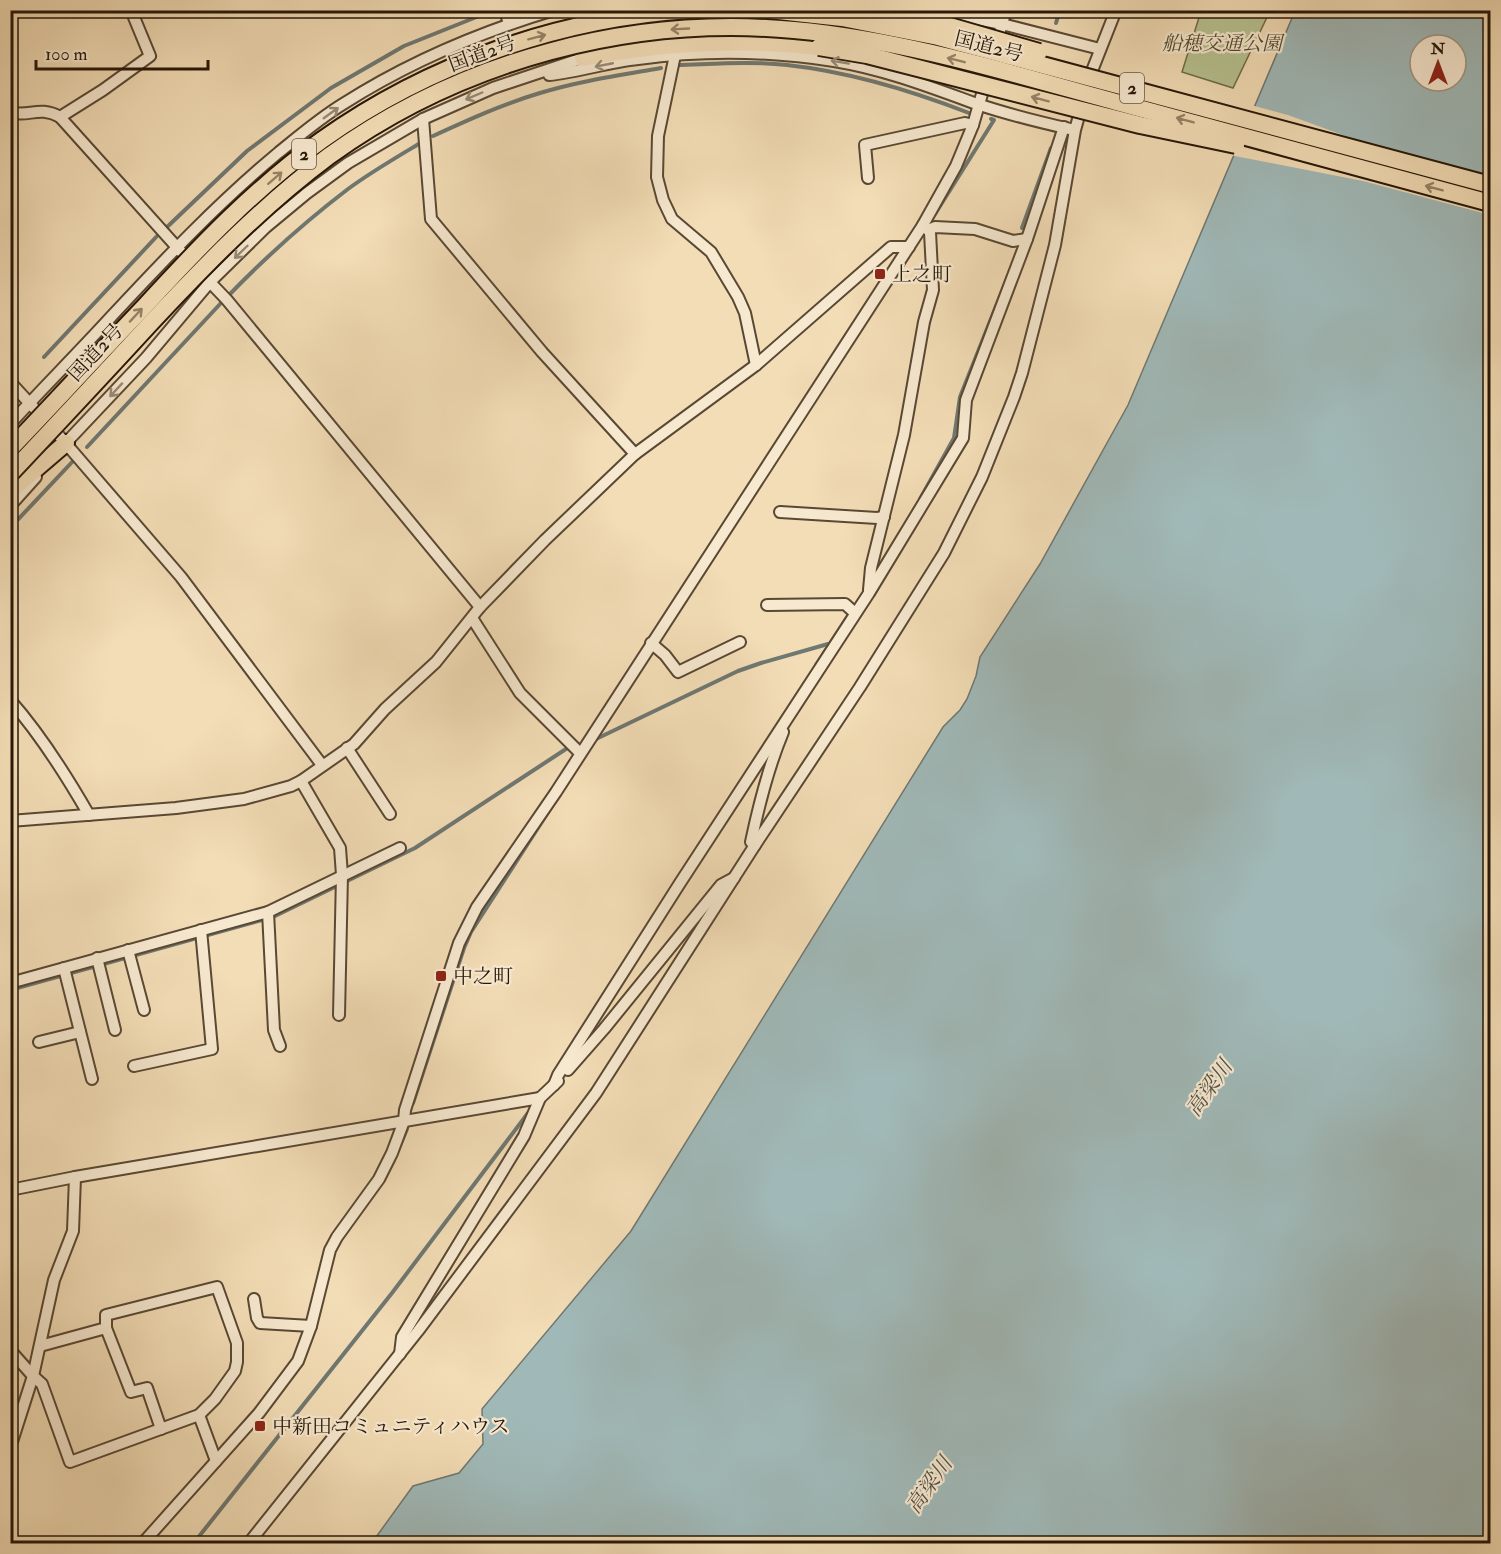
<svg xmlns="http://www.w3.org/2000/svg" width="1501" height="1554" font-family="'IM FELL Double Pica','Noto Serif JP',serif">
<style>
.green{fill:#b7c291;stroke:#6e6c4c;stroke-width:1.5}
.water{fill:#a0b9b8;stroke:#6f7872;stroke-width:1.5;fill-rule:evenodd}
.pier{fill:#f3ddb6}
.lines{fill:none;stroke-linecap:round;stroke-linejoin:round}
.stream{stroke:#6f7872;stroke-width:4}
.minor-casing{stroke:#594834;stroke-width:14}
.highway-casing{stroke:#261708;stroke-width:20}
.minor{stroke:#f7e9d0;stroke-width:10}
.highway{stroke:#f3ddb6;stroke-width:16}
.highway-bridge-casing{stroke:#261708;stroke-width:20;stroke-linecap:butt}
.highway-bridge{stroke:#f3ddb6;stroke-width:16}
.oneway{stroke:#978468}
.oneway2{stroke:#998a76}
.poi-dot{fill:#8f2418;stroke:#f7e9d0;stroke-width:2}
.labels{text-anchor:middle;stroke-width:4.5;stroke-linejoin:round;paint-order:stroke}
.shield{fill:#f7e9d0;stroke:#655644;stroke-width:1.5}
.shield-label{font-size:18px;font-weight:bold;fill:#261708}
.park-label{font-size:20px;font-style:italic;fill:#524a31;stroke:#f7e9d0}
.street-label{font-size:20px;fill:#261708;stroke:#f7e9d0}
.poi-label{font-size:20px;fill:#261708;stroke:#f7e9d0;text-anchor:start}
.water-label{font-size:21px;font-style:italic;fill:#515046;stroke:#f7e9d0}
</style>
<rect width="100%" height="100%" fill="#f3ddb6"/>
<filter id="stains"><feTurbulence type="fractalNoise" baseFrequency=".00333" numOctaves="4"/><feColorMatrix values="0 0 0 0 .2 0 0 0 0 .09 0 0 0 0 .02 0 0 0 .5 -.17"/></filter>
<radialGradient id="worn" r=".72"><stop offset=".6" stop-color="#630" stop-opacity="0"/><stop offset="1" stop-color="#630" stop-opacity=".3"/></radialGradient>
<path class="green" d="M1201 11H1270L1233 88 1182 72Z"/>
<path class="water" d="M1295 11H1490V1543L371 1544 413 1486 459 1473 483 1444 482 1409 631 1231 943 727 960 710 967 699 976 676 980 657 1040 564 1128 405ZM1420 45H1456V81H1420Z"/>
<path class="pier" d="M1251 105 1288 115 1370 145 1490 177V215L1363 181 1230 155Z"/>
<g class="lines">
<g class="stream">
<path d="M1056 23 1060 10"/>
<path d="M677 65C713 64 751 61 787 65 851 72 910 90 969 113"/>
<path d="M433 136C468 120 503 104 540 93 579 81 621 75 661 68"/>
<path d="M935 214 994 120 991 119"/>
<path d="M166 228 247 151 331 88 404 46 484 14"/>
<path d="M1022 228 1051 148"/>
<path d="M230 294C267 256 306 221 348 189 371 172 397 157 422 142"/>
<path d="M44 357 158 235"/>
<path d="M87 447 221 303"/>
<path d="M920 499 954 438 960 397 1010 271"/>
<path d="M10 528 74 460"/>
<path d="M816 665 851 611"/>
<path d="M596 739 738 671 761 663 828 644"/>
<path d="M10 990 273 917 415 848 569 747"/>
<path d="M413 1103 464 948 471 932 554 803"/>
<path d="M398 1150 407 1129"/>
<path d="M385 1177 394 1160"/>
<path d="M193 1544 392 1293 528 1113"/>
</g>
<g class="minor-casing">
<g id="minor">
<path d="M505 10 509 24"/>
<path d="M577 10 579 31"/>
<path d="M931 10 1002 24 1100 49"/>
<path d="M996 45 1006 10"/>
<path d="M675 55 658 136 657 177 663 200 672 219 711 252 738 297 745 313 756 365"/>
<path d="M549 75C579 72 608 62 638 59 702 50 770 51 834 61 884 69 930 87 977 104 1007 114 1039 122 1070 129"/>
<path d="M1088 81 1116 10"/>
<path d="M10 112C28 118 39 105 60 117L192 264"/>
<path d="M60 117 103 90 150 56 131 10"/>
<path d="M423 119 431 219 542 352 635 454"/>
<path d="M868 178 865 145 965 123 973 125"/>
<path d="M928 230 935 227 975 229 1013 241 1027 239"/>
<path d="M205 277 227 300 480 607"/>
<path d="M10 382 34 408"/>
<path d="M10 424C43 388 77 354 110 318 164 260 217 204 278 153 299 136 320 118 343 104 409 62 480 32 554 10"/>
<path d="M49 424 181 577 322 765"/>
<path d="M62 447 146 358 210 282 266 227 307 193 348 163 423 119 493 88 583 58 582 52"/>
<path d="M10 506 36 477"/>
<path d="M780 512 877 518 884 517"/>
<path d="M869 590 871 568 904 435 924 322 933 290 930 232 923 225"/>
<path d="M767 605 845 604 855 613"/>
<path d="M472 618 520 693 580 753"/>
<path d="M651 643 665 655 678 672 740 642"/>
<path d="M10 700C41 735 66 775 89 815"/>
<path d="M347 748 390 814"/>
<path d="M301 781 340 848 342 875 339 1015"/>
<path d="M10 821 176 808 244 799 291 786 301 781 354 744 385 709 436 662 480 607 545 540 635 454 756 365 891 247H909"/>
<path d="M755 845 751 842C759 804 768 768 783 732"/>
<path d="M268 912 274 1030 280 1046"/>
<path d="M128 950 144 1010"/>
<path d="M97 958 115 1030"/>
<path d="M64 968 92 1079"/>
<path d="M10 983 268 912 400 848"/>
<path d="M39 1042 80 1032"/>
<path d="M134 1066 212 1049 201 930"/>
<path d="M568 1070 604 1029 721 885 734 878"/>
<path d="M554 1085 558 1075 680 883 869 593 963 438 966 400 1027 239 1064 127"/>
<path d="M10 1190 75 1177 540 1098"/>
<path d="M254 1299 257 1318 260 1323 311 1326"/>
<path d="M106 1328 131 1392 147 1388 161 1429"/>
<path d="M10 1350 33 1376 42 1384 70 1462 199 1415 215 1399 235 1371 237 1362V1343L217 1287 106 1315V1328L40 1346"/>
<path d="M400 1354 402 1337 524 1136 540 1098 558 1081"/>
<path d="M199 1415 216 1461"/>
<path d="M10 1448 33 1376 54 1280 73 1231 75 1177"/>
<path d="M142 1544 259 1413 298 1361 311 1326 330 1250 337 1237 379 1179 392 1153 404 1121 405 1110 459 943 477 907 556 792 923 225 956 166 973 125 991 63"/>
<path d="M248 1544 418 1331 596 1093 755 845 860 687 944 553 982 477 1014 397 1022 373 1055 245 1075 130 1082 105"/>
</g>
</g>
<g class="highway-casing">
<g id="highway">
<path d="M583 58C661 43 740 38 819 47"/>
<path d="M10 491 66 443"/>
</g>
</g>
<use href="#minor" class="minor"/>
<use href="#highway" class="highway"/>
<g class="highway-bridge-casing">
<g id="highway-bridge">
<path d="M769 10 842 18 938 37 1490 185"/>
<path d="M878 10 946 25 1039 52"/>
<path d="M819 47 867 55 1140 125 1236 145"/>
<path d="M10 449C55 402 99 354 144 307 199 247 256 187 322 140 429 64 560 18 690 10"/>
<path d="M10 474C56 425 102 376 147 327 204 266 262 206 329 156 462 60 631 15 794 30 905 40 1013 74 1120 103 1243 136 1367 170 1490 203"/>
</g>
</g>
<use href="#highway-bridge" class="highway-bridge"/>
</g>
<defs><path id="oneway-shaft" d="M-6 0H5M1.5-3L5.5 0L1.5 3" fill="none" stroke-width="1.6" stroke-linecap="round" stroke-linejoin="round" transform="scale(1.5)"/></defs>
<g class="oneway">
<use href="#oneway-shaft" transform="translate(680 29) rotate(177)"/>
<use href="#oneway-shaft" transform="translate(537 37) rotate(-15)"/>
<use href="#oneway-shaft" transform="translate(956 60) rotate(-166)"/>
<use href="#oneway-shaft" transform="translate(1040 99) rotate(-165)"/>
<use href="#oneway-shaft" transform="translate(1185 120) rotate(-165)"/>
<use href="#oneway-shaft" transform="translate(275 178) rotate(-41)"/>
<use href="#oneway-shaft" transform="translate(1434 188) rotate(-165)"/>
<use href="#oneway-shaft" transform="translate(136 315) rotate(-47)"/>
</g>
<g class="oneway2">
<use href="#oneway-shaft" transform="translate(840 62) rotate(-170)"/>
<use href="#oneway-shaft" transform="translate(604 65) rotate(169)"/>
<use href="#oneway-shaft" transform="translate(474 96) rotate(157)"/>
<use href="#oneway-shaft" transform="translate(331 113) rotate(-36)"/>
<use href="#oneway-shaft" transform="translate(241 252) rotate(136)"/>
<use href="#oneway-shaft" transform="translate(116 390) rotate(133)"/>
</g>
<g class="poi-dot">
<rect x="874" y="268" width="12" height="12" rx="3"/>
<rect x="435" y="970" width="12" height="12" rx="3"/>
<rect x="254" y="1420" width="12" height="12" rx="3"/>
</g>
<g class="labels">
<g class="shield">
<rect x="1120" y="73" width="24" height="30" rx="4.5"/>
<rect x="292" y="139" width="24" height="30" rx="4.5"/>
</g>
<g class="shield-label">
<text x="1132" y="94">2</text>
<text x="304" y="160">2</text>
</g>
<g class="park-label">
<text x="1222" y="50">船穂交通公園</text>
</g>
<g class="street-label">
<text transform="translate(989 46) rotate(14)" y="7">国道2号</text>
<text transform="translate(482 53) rotate(-20)" y="7">国道2号</text>
<text transform="translate(95 352) rotate(-47)" y="7">国道2号</text>
</g>
<g class="poi-label">
<text x="892" y="281">上之町</text>
<text x="453" y="983">中之町</text>
<text x="272" y="1433">中新田コミュニティハウス</text>
</g>
<g class="water-label">
<text transform="translate(1209 1088) rotate(-55)" y="7">高梁川</text>
<text transform="translate(929 1485) rotate(-55)" y="7">高梁川</text>
</g>
</g>
<rect width="1501" height="1554" fill="none" stroke="#f3ddb6" stroke-width="36"/>
<rect x="12" y="12" width="1477" height="1530" fill="none" stroke="#261708" stroke-width="3"/>
<rect x="18" y="18" width="1465" height="1518" fill="none" stroke="#261708" stroke-width="1.5"/>
<g transform="translate(1438 63)"><circle r="28" fill="#f7e9d0" stroke="#a39580" stroke-width="1.5"/>
<path d="M0-4.5L10 22L0 15L-10 22Z" fill="#8f2418"/>
<text y="-9" font-size="16" font-weight="bold" text-anchor="middle" fill="#261708">N</text>
</g>
<path d="M36 60v9h172v-9" fill="none" stroke="#261708" stroke-width="3"/>
<text x="45" y="60" font-size="18" fill="#261708" stroke="#f7e9d0" stroke-width="4.5" paint-order="stroke">100 m</text>
<rect width="100%" height="100%" filter="url(#stains)"/>
<rect width="100%" height="100%" fill="url(#worn)"/>
</svg>
